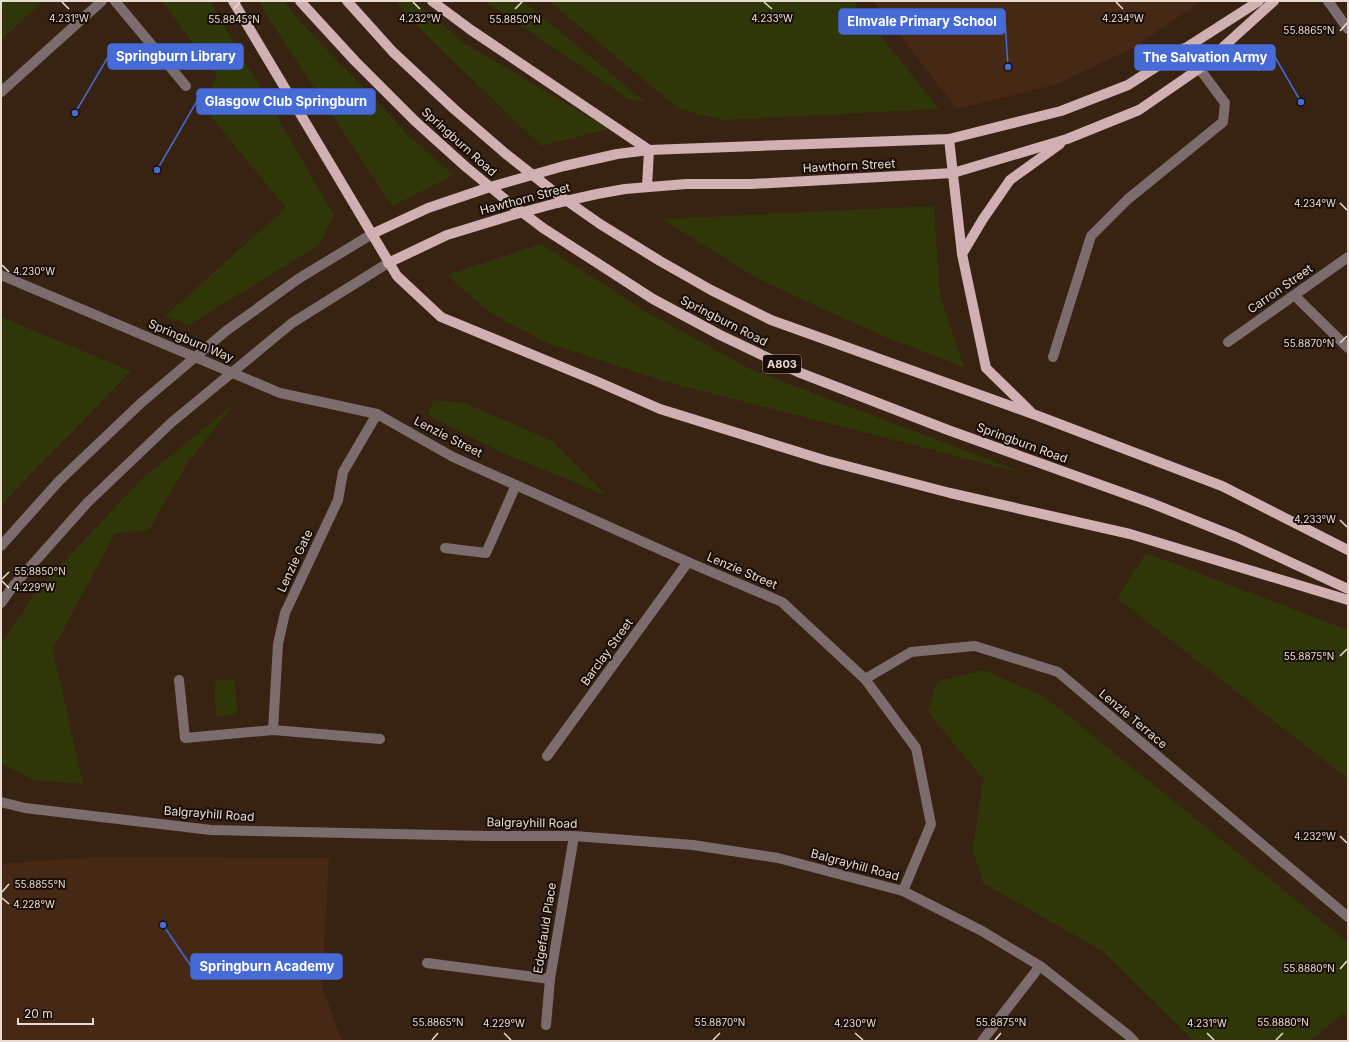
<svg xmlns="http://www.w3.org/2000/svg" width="1349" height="1042" font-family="Inter,sans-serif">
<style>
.built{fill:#462914}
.green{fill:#2f3709}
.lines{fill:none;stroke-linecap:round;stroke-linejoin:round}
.minor{stroke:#7c6c6d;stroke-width:10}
.major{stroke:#d1b0b3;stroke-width:10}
.ticks{fill:none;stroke:#eadbd0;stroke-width:1.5}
.labels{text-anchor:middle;stroke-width:4;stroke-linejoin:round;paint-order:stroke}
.shield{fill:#180e07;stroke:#ab9e94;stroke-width:1}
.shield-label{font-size:11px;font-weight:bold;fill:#eadbd0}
.street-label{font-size:12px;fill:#eadbd0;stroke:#180e07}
.ticks-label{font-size:10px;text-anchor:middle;fill:#eadbd0;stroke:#180e07;stroke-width:4;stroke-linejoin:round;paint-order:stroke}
.leader{fill:none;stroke:#466ad6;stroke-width:1.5}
.callout-dot{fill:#466ad6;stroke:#180e07;stroke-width:1.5}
.callout{fill:#466ad6;stroke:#466ad6;stroke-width:1.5}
.callout-label{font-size:13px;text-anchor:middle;font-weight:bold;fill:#fff}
</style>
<rect width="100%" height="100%" fill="#382211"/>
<g class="built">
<path d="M873 1H1202L1131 49 1054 85 957 109Z"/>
<path d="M97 857 329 858 322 986 342 1041H1V864Z"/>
</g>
<g class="green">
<path d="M1 1H43L1 40Z"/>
<path d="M162 1H210L334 215 319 245 189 325 165 316 286 208 203 107 217 76Z"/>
<path d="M259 1H284L296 17 411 138 454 175 392 206 267 16Z"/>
<path d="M396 1H414L464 43 609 129 541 146 410 19Z"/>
<path d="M485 1H523L644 101 630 100Z"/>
<path d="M549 1H853L939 109 723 120 679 109Z"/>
<path d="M934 206 940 295 964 367 885 337 760 280 662 219Z"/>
<path d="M541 244 643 310 752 370 1027 474 663 381 547 343 489 312 447 275Z"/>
<path d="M1 317 131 371 1 505Z"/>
<path d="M433 400 465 403 552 441 607 496 496 450 428 415Z"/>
<path d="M233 405 188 462 149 530 115 533 53 649 83 784 33 780 1 763V645L36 591 142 479Z"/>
<path d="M1146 553 1348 630V779L1117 598Z"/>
<path d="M984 670 1045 697 1348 942V1018L1344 1013 1310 1041H1194L1104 952 983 883 973 849 983 779 928 712 937 681Z"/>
<path d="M235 679 237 715 216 716 214 681Z"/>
</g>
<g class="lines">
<g class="minor">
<path d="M115 1 186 86"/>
<path d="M1328 1 1348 29"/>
<path d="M1 92 102 1"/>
<path d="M1 275 280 393 377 414 453 457 688 562 782 602 865 679 916 748 931 824 903 891"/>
<path d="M1294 295 1348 348"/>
<path d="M1228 342 1348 257"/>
<path d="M1053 357 1091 236 1128 199 1223 122 1225 103 1184 48"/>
<path d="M1 546 59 481 141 403 226 331 298 279 372 234"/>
<path d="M445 548 486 553 516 485"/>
<path d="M1 603 14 585 87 503 172 422 292 323 388 263"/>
<path d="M865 679 911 652 975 646 1058 672 1348 917"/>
<path d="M179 680 185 738 273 730 380 739"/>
<path d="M273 730 278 644 285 613 338 500 343 472 377 414"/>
<path d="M547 756 688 562"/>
<path d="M1 802 25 808 211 830 488 836H574L693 845 778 858 903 891 982 931 1040 966 1128 1035 1134 1041"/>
<path d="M427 963 550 979"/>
<path d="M546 1025 550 979 574 836"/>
<path d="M982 1041 1040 966"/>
</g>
<g class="major">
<path d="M233 1 397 276 441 317 596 381 660 409 824 460 950 493 1130 534 1348 600"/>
<path d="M300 1 355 61 415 121 466 167 506 200 543 228 653 299 720 335 798 372 948 430 1151 503 1236 537 1348 589"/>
<path d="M347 1 393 52 454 109 506 154 553 191 600 224 660 261 711 290 771 320 1033 414 1222 486 1348 550"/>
<path d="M432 1 471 30 649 150 647 187"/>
<path d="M949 139 962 254 986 368 1030 411"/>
<path d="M372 234 428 208 490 187 564 166 617 154 649 150 949 139 1061 111 1128 85 1259 1"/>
<path d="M962 254 983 219 1010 180 1060 144"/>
<path d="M388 263 447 235 509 216 557 203 597 194 625 189 686 184H751L953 173 1067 139 1139 110 1200 68 1274 1"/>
</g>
</g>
<path class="ticks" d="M62 2 69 9M413 2 420 9M764 2 772 9M1116 2 1123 9M234 9 240 2M515 9 522 2M1340 31 1347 23M1340 203 1347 210M2 265 9 272M1340 343 1347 336M1340 520 1347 527M2 579 9 572M2 581 9 588M1340 656 1347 649M1340 836 1347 843M2 892 9 884M2 898 9 904M1340 969 1347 961M504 1033 511 1040M855 1033 863 1040M1207 1033 1214 1040M432 1040 438 1033M713 1040 720 1033M995 1040 1001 1033M1276 1040 1283 1033"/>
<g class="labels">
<rect class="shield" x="763" y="355" width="38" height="18" rx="3"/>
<g class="shield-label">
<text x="782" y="368">A803</text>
</g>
<g class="street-label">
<text transform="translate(459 142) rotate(42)" y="4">Springburn Road</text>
<text transform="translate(849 166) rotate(-3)" y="4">Hawthorn Street</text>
<text transform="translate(525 199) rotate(-15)" y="4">Hawthorn Street</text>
<text transform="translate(1280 289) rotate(-35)" y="4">Carron Street</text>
<text transform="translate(724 321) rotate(27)" y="4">Springburn Road</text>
<text transform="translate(191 341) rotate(23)" y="4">Springburn Way</text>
<text transform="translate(448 437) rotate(27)" y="4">Lenzie Street</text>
<text transform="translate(1022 443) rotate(20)" y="4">Springburn Road</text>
<text transform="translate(295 561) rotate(-65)" y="4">Lenzie Gate</text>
<text transform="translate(742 571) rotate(23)" y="4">Lenzie Street</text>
<text transform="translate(607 652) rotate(-54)" y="4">Barclay Street</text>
<text transform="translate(1133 719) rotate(40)" y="4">Lenzie Terrace</text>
<text transform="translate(209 814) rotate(4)" y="4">Balgrayhill Road</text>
<text transform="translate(532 823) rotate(1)" y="4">Balgrayhill Road</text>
<text transform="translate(855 865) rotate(15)" y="4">Balgrayhill Road</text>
<text transform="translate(545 928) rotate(-81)" y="4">Edgefauld Place</text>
</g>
</g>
<g class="ticks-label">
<text x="420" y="22">4.232°W</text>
<text x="772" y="22">4.233°W</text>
<text x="69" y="22">4.231°W</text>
<text x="1123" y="22">4.234°W</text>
<text x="234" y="23">55.8845°N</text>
<text x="515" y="23">55.8850°N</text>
<text x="1309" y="34">55.8865°N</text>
<text x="1315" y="207">4.234°W</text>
<text x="34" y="275">4.230°W</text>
<text x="1309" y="347">55.8870°N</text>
<text x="1315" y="523">4.233°W</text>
<text x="40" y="575">55.8850°N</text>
<text x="34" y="591">4.229°W</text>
<text x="1309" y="660">55.8875°N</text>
<text x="1315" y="840">4.232°W</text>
<text x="40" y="888">55.8855°N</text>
<text x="34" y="908">4.228°W</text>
<text x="1309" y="972">55.8880°N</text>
<text x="438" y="1026">55.8865°N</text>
<text x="720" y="1026">55.8870°N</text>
<text x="1001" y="1026">55.8875°N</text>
<text x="1283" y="1026">55.8880°N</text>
<text x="504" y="1027">4.229°W</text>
<text x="855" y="1027">4.230°W</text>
<text x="1207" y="1027">4.231°W</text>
</g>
<path class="leader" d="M1008 67L1005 21M75 113L108 57M1301 102L1275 57M157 170L197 101M163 925L191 966"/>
<g class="callout-dot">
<circle cx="1008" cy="67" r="4"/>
<circle cx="75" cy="113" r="4"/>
<circle cx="1301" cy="102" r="4"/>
<circle cx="157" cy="170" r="4"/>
<circle cx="163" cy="925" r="4"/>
</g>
<g class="callout">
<rect x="839" y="9" width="166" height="25" rx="4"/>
<rect x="108" y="44" width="135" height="25" rx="4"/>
<rect x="1135" y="45" width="140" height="25" rx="4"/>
<rect x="197" y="89" width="178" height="25" rx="4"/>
<rect x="191" y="954" width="151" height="25" rx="4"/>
</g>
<g class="callout-label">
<text x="922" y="26">Elmvale Primary School</text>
<text x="176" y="61">Springburn Library</text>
<text x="1205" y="62">The Salvation Army</text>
<text x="286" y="106">Glasgow Club Springburn</text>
<text x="267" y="971">Springburn Academy</text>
</g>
<rect width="1349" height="1042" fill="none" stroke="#eadbd0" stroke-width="4"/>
<path d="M18 1018v6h75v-6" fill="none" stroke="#eadbd0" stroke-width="2"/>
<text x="24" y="1018" font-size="12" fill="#eadbd0" stroke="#180e07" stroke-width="3" paint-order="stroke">20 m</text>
</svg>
